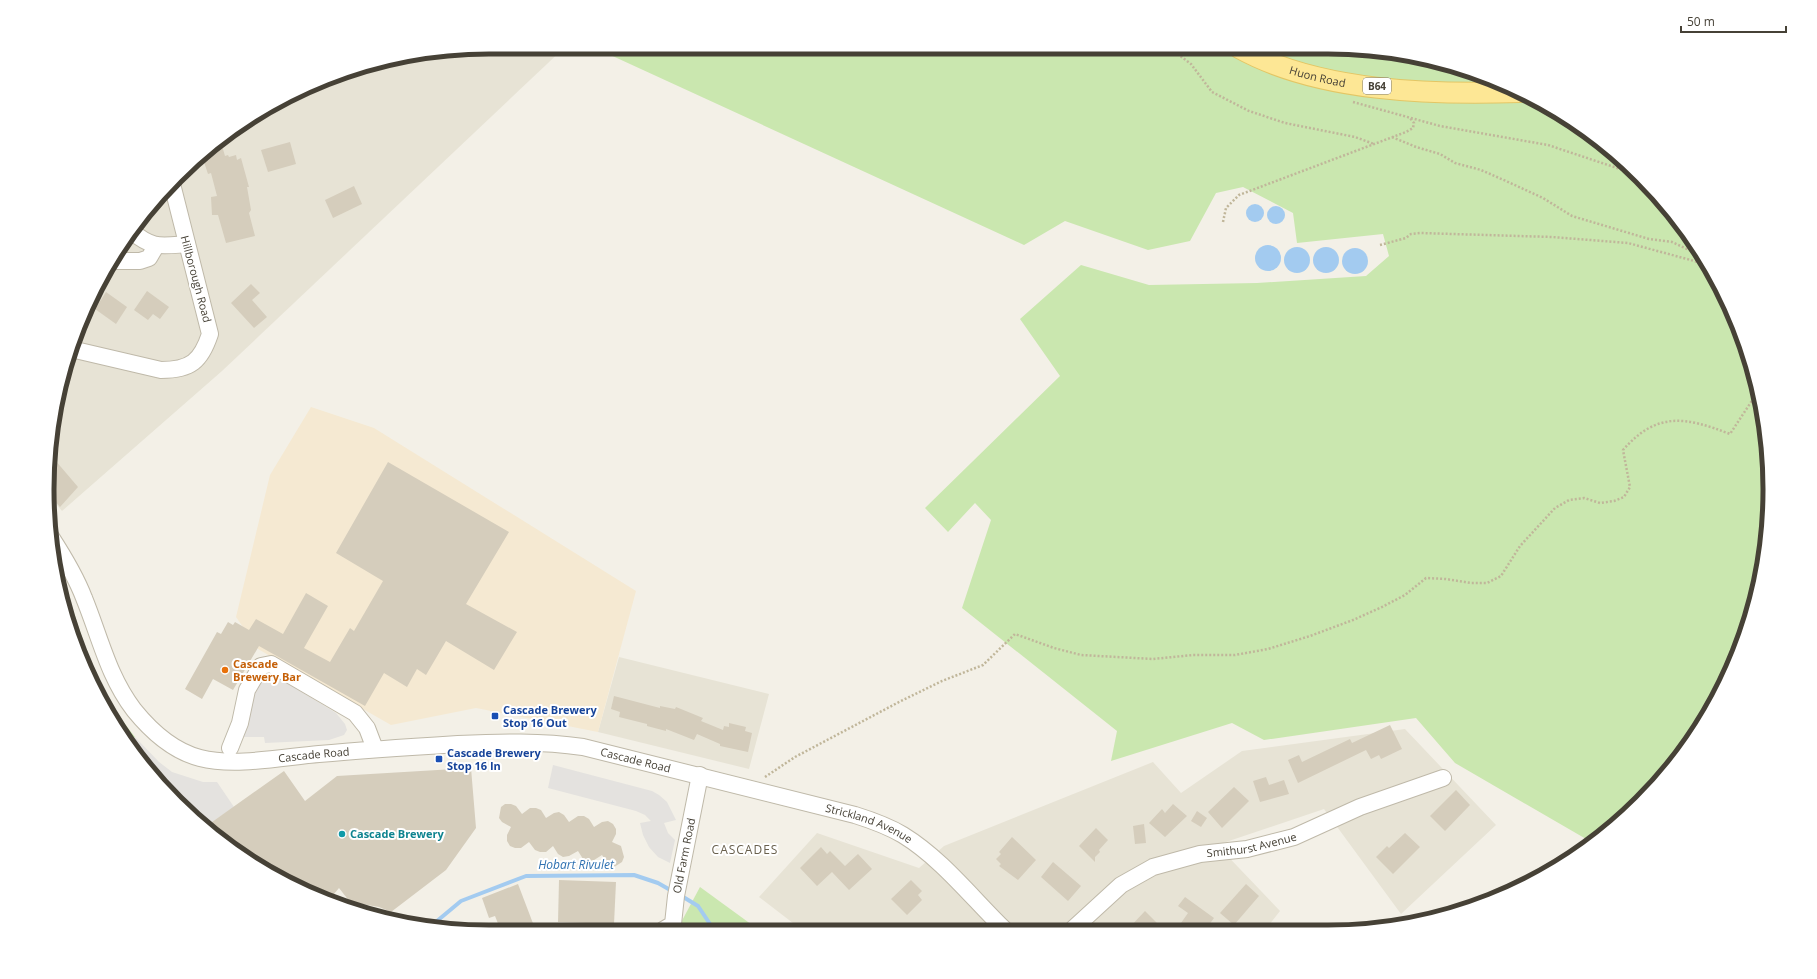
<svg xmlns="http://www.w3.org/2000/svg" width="1817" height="979" font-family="'Open Sans',sans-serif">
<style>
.residential{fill:#e7e3d5}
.commercial{fill:#f5e9d2}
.green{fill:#cae7af}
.parking{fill:#e4e2df}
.water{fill:#a3cbf0}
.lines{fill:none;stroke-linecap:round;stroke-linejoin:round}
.stream{stroke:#a3cbf0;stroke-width:4}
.building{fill:#d5cdbc}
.minor-casing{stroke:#bfb9a9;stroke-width:18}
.major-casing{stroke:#e3c665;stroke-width:22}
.path{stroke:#c0b69a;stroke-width:2.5;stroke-dasharray:2 2;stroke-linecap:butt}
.minor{stroke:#fff;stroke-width:16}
.major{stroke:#fde795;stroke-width:20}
.food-dot{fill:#e8710a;stroke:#fff;stroke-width:1.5}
.transit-dot{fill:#1a4fb4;stroke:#fff;stroke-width:1.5}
.culture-dot{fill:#0f9aa8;stroke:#fff;stroke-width:1.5}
.labels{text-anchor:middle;stroke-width:4;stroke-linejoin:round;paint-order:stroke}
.shield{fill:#fff;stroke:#7e7a72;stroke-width:1}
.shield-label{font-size:10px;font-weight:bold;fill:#464136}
.street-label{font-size:11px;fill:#464136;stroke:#fff}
.food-label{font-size:11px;font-weight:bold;fill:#c56008;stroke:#fff;text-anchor:start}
.transit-label{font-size:11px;font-weight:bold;fill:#164399;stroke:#fff;text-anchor:start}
.culture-label{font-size:11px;font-weight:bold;fill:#0d838f;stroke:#fff;text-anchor:start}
.neighbourhood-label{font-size:12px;letter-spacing:1px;fill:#69604d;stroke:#fff}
.water-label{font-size:12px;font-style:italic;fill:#2f71b1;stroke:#fff}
.rim{fill:none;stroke:#464136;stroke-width:5}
</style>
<rect width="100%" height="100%" fill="#f3f0e7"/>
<g class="residential">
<path d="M489 47H565L222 371 62 511 48 494V460L62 375 81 320 121 244 157 198 220 139 268 106 347 71 403 55Z"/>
<path d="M619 657 769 694 749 769 598 732Z"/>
<path d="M1405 729 1496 825 1401 914 1324 809 1217 845 1280 911 1266 929 802 930 759 897 817 833 919 868 944 846 1153 762 1181 793 1242 751Z"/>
</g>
<path class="commercial" d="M311 407 374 428 636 591 598 732 476 708 391 725 258 649 236 617 270 475Z"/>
<g class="green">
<path d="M612 47 1356 48 1442 62 1523 93 1597 139 1660 198 1711 268 1747 347 1766 432 1769 519 1755 604 1724 685 1660 781 1593 843 1455 763 1416 718 1264 740 1232 723 1111 761 1117 731 962 608 991 520 975 503 948 532 925 508 1060 376 1020 319 1081 265 1149 285 1257 283 1366 276 1389 256 1383 234 1297 243 1293 213 1243 187 1216 193 1190 241 1148 250 1065 221 1024 245 606 53Z"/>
<path d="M57 575C72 599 78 628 88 655 98 685 115 712 135 737L129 744C94 702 66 628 57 575Z"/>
<path d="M700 887 759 930H677Z"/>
</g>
<g class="parking">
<path d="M269 672 336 713 345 724 347 730 344 735 329 740 265 743 264 737H241L249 705 259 682Z"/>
<path d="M135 737 159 762 172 772 203 782H217L234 807 205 827 176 802 129 744Z"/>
<path d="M553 765 652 791 659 795 667 802 676 820 664 823 668 833 675 840 670 863 658 857 649 847 643 835 640 823 651 821 645 815 636 811 548 788Z"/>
</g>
<g class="water">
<circle cx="1255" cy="213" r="9"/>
<circle cx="1276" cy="215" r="9"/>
<circle cx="1268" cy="258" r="13"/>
<circle cx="1326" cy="260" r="13"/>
<circle cx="1297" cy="260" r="13"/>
<circle cx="1355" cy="261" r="13"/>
</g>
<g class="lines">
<g class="stream">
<path d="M680 895 698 906 710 924 717 930"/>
<path d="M431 926 461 901 526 876 634 875 658 883 672 891"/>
</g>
</g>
<g class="building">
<path d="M220 139 225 156 228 155 229 157 236 155 237 160 241 158 249 187H247L251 210 249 213 255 236 226 243 218 215H212L211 197 217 196 211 173 208 174 204 162 209 160 206 151Z"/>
<path d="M290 142 296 164 268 172 261 150Z"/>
<path d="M354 186 362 204 333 218 325 200Z"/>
<path d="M251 284 260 293 252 300 267 317 254 328 231 303Z"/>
<path d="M147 291 169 307 160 319 153 314 148 320 134 310Z"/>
<path d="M106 292 127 307 116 324 95 309Z"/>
<path d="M49 453 78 487 60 507 48 493Z"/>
<path d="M388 462 509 532 466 604 517 632 494 670 446 641 426 675 417 669 407 687 384 673 365 706 259 646 233 690 213 679 202 699 185 689 217 632 221 634 228 622 233 625 235 622 249 630 256 619 283 634 306 593 328 606 304 648 330 662 350 628 354 631 383 581 336 553Z"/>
<path d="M614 696 660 708V706L675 709 676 707 703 718 701 721 723 730 724 726 729 727V723L746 727 745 731 752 733 748 752 720 746V744L697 734 694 740 666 729V731L647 726V724L619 717 620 712 611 709Z"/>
<path d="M1390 725 1402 749 1381 759 1379 755 1371 759 1366 750 1298 783 1288 760 1299 755 1302 762 1350 739 1352 743Z"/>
<path d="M471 768 476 828 446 870 391 912 379 907 350 902 339 888 329 900 294 886 220 841 205 827 284 771 305 801 337 776Z"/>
<path d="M1266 777 1269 785 1284 780 1289 794 1260 802 1253 781Z"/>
<path d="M1234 787 1249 801 1222 828 1208 812Z"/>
<path d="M1456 790 1470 805 1445 831 1430 816Z"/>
<path d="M505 804H511L516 806 522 814 530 808H536L541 810 546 818 554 813 559 812 564 815 569 822 578 816H584L589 819 594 827 602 822 608 821 613 824 616 829V834L612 842 621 846 624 857 622 862 611 869 602 855 591 862 583 859 578 851 569 856 563 857 558 854 553 846 546 852H540L535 850 529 842 521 848H515L510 846 507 841V835L511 827 502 822 499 818 501 807Z"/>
<path d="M1173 804 1187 816 1165 837 1149 823 1162 809 1165 813Z"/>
<path d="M1197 811 1207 818 1201 827 1191 821Z"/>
<path d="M1144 824 1146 843 1135 844 1133 826Z"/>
<path d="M1096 828 1108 840 1099 850 1100 852 1095 857V862L1079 846Z"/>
<path d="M1405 833 1420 847 1393 874 1376 857 1387 846 1389 848Z"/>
<path d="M1012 837 1036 860 1018 880 999 866 1001 864 996 859 1001 854 999 852Z"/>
<path d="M821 847 827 854 830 851 845 866 858 854 872 869 849 890 832 872 817 886 800 868Z"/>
<path d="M1053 862 1081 886 1068 901 1041 877Z"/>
<path d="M559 880 616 882 614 924 558 922Z"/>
<path d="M911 880 922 891 918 895 922 900 907 915 891 899Z"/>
<path d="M518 884 534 926 521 931H501L495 916 489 918 482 898Z"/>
<path d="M1246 884 1259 896 1234 925 1220 913Z"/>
<path d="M1185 897 1214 918 1206 929H1189L1181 923 1188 913 1178 906Z"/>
<path d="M1145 911 1157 923 1152 929H1128Z"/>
</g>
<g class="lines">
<g class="minor-casing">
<g id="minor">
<path d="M131 231C153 249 160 246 187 244"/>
<path d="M112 261H140L149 258 156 246"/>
<path d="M71 349 161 370C191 370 201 361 210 334L172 184"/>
<path id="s1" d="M51 537C64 557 76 577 84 598 100 637 108 676 134 710 151 731 173 751 200 758 235 767 283 757 319 754 365 750 411 747 458 744 500 742 541 741 583 747L855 815C871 820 888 826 903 835 942 859 972 898 1004 929"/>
<path d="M230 748 240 723 247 690 261 666 271 664 355 713 367 728 375 749"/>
<path id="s2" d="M1073 929 1121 885 1153 867 1200 854 1247 849 1294 837 1360 807 1443 778"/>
<path id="s3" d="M663 930 673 924 676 896 700 775"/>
</g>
</g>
<g class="major-casing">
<g id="major">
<path id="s4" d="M1239 48C1318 92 1432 95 1520 92"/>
</g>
</g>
<g class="path">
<path d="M1172 48 1175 52 1191 64 1212 92 1249 111 1285 123 1355 137 1374 144"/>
<path d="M1353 102 1440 126 1548 145 1635 174"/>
<path d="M1392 137 1416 147 1440 154 1455 163 1481 170 1506 181 1543 198 1572 216 1649 239 1672 242 1702 256"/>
<path d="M1223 222 1226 208 1239 195 1406 132 1413 128 1414 123 1410 118"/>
<path d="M1380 245 1406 238 1411 234 1420 233 1552 237 1628 243 1709 265"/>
<path d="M765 777 795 757 899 702 942 681 983 665 1015 634 1054 648 1081 655 1153 659 1193 655H1235L1268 649 1310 636 1353 620 1382 607 1405 595 1426 578 1446 579 1471 583H1487L1501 576 1520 546 1555 508 1569 500 1584 498 1600 503 1614 501 1624 497 1630 487 1623 450C1657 411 1686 417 1730 434L1757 393"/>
</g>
<use href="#minor" class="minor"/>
<use href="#major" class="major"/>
</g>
<circle class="food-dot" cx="225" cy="670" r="4"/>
<g class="transit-dot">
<rect x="491" y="712" width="8" height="8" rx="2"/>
<rect x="435" y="755" width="8" height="8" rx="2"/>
</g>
<circle class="culture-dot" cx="342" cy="834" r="4"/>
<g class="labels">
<rect class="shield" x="1363" y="78" width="28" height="16" rx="3"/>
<g class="shield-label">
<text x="1377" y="90">B64</text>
</g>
<g class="street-label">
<text dy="4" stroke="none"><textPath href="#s4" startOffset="84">Huon Road</textPath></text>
<text transform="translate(196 279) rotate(75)" y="4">Hillborough Road</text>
<text dy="4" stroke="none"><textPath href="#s1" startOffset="390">Cascade Road</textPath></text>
<text dy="4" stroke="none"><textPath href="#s1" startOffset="714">Cascade Road</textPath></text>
<text dy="4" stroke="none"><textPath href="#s1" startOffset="956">Strickland Avenue</textPath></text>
<text dy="4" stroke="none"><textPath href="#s2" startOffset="203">Smithurst Avenue</textPath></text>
<text dy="4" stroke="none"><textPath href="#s3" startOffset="81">Old Farm Road</textPath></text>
</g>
<g class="food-label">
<text x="233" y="668">Cascade<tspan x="233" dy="13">Brewery Bar</tspan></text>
</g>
<g class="transit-label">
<text x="503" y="714">Cascade Brewery<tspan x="503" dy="13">Stop 16 Out</tspan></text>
<text x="447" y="757">Cascade Brewery<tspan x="447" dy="13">Stop 16 In</tspan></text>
</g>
<g class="culture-label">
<text x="350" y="838">Cascade Brewery</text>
</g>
<g class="neighbourhood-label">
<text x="745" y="854">CASCADES</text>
</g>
<g class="water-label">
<text x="576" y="869">Hobart Rivulet</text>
</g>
</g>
<path d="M0 0H1817V979H0ZM489 54H1328A435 435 0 0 1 1763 489V490A435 435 0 0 1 1328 925H489A435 435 0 0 1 54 490V489A435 435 0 0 1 489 54Z" fill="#fff" fill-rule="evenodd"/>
<path class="rim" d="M489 54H1328A435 435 0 0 1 1763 489V490A435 435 0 0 1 1328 925H489A435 435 0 0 1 54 490V489A435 435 0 0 1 489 54Z"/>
<path d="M1681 26v6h105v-6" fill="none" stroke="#464136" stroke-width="2"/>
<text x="1687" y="26" font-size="12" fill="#464136" stroke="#ffffff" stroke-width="3" paint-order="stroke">50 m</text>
</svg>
